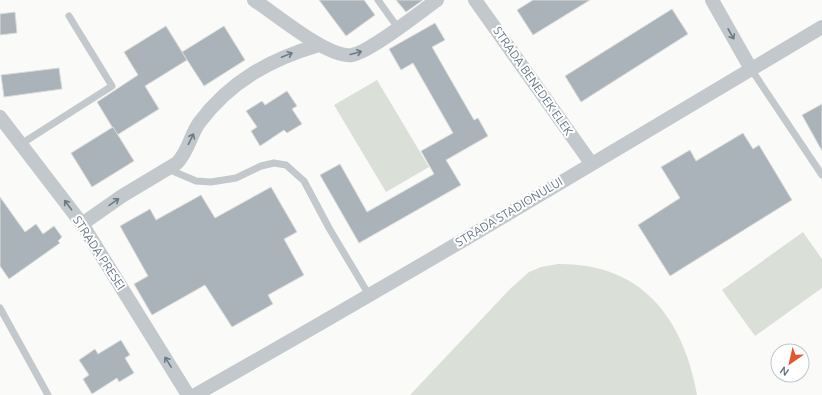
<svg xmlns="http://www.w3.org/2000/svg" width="822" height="395" font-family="Ubuntu,sans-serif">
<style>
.green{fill:#dadfd7}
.building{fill:#aab3b9;stroke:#dcdcda}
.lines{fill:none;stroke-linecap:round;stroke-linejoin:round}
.service{stroke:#c3c8cc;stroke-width:7}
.minor{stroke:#c3c8cc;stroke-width:14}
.oneway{stroke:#6a7a87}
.labels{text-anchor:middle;stroke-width:4;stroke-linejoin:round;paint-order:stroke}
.street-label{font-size:12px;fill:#657683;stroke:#fff}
</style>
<rect width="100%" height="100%" fill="#fafaf8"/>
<g class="green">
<path d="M377 80 429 167 386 192 334 105Z"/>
<path d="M803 232 822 259V288L755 336 722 290Z"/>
<path d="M558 264C642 263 683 318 697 395H410L510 289 529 272 541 267Z"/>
</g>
<g class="building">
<path d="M319 0H364L375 15 346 36Z"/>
<path d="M396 0H423L406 12Z"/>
<path d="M533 0H590L533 35 517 10Z"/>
<path d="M672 9 688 34 581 102 565 76Z"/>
<path d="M15 12 17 33 0 35V14Z"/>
<path d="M435 23 445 40 432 47 474 120 478 118 488 136 446 160 461 185 359 243 320 175 340 164 367 212 434 174 421 151 453 133 413 63 401 70 389 49Z"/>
<path d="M166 26 187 60 145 86 159 109 117 135 97 102 138 75 124 52Z"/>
<path d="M224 26 245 60 204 86 182 52Z"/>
<path d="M59 68 62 89 4 97 1 75Z"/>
<path d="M287 91 297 106 292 109 302 124 287 133 284 130 260 146 251 131 257 127 246 111 262 101 265 105Z"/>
<path d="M822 104V151L802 115Z"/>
<path d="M113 127 134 161 92 187 71 153Z"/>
<path d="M743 133 753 149 759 145 792 200 670 276 638 225 680 198 661 167 690 150 696 161Z"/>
<path d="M271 187 297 232 284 239 304 275 268 295 273 304 232 327 205 285 152 315 134 284 148 276 120 226 150 209 156 220 201 195 215 218Z"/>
<path d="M0 197 25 232 36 224 43 234 54 226 62 237 58 241 60 243 9 279 0 266Z"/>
<path d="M121 340 130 355 125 358 134 373 119 382 117 378 92 394 83 379 89 375 79 360 95 349 98 354Z"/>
</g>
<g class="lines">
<g class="service">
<path d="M378 0 398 28"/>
<path d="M751 69 822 175"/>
<path d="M21 144 112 86 69 16"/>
<path d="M168 169 196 181 211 182 236 178 261 166 274 163 286 165 304 181 329 228 369 295"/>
<path d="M0 308 48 395"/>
</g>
<g class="minor">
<path d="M254 0C276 14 327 58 352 55 370 52 420 12 437 0"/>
<path d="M475 0 591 163"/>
<path d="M712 0 751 69"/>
<path d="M0 117 82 224 188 395"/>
<path d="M82 224 122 196 177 163C188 152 190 136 199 123 230 81 271 59 319 45"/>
<path d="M195 395C406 276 614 151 822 27"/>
</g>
</g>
<defs><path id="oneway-shaft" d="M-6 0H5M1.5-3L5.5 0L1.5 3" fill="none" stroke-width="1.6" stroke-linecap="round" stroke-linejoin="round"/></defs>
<g class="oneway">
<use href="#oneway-shaft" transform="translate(731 34) rotate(61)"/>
<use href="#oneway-shaft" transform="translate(356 53) rotate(-15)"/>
<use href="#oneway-shaft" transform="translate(287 55) rotate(-22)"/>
<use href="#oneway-shaft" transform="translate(191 139) rotate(-64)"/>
<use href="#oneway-shaft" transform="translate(114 202) rotate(-35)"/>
<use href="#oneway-shaft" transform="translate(68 205) rotate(-127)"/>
<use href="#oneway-shaft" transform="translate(168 362) rotate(-122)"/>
</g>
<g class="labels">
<g class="street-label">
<text transform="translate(533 81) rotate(55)" y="4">STRADA BENEDEK ELEK</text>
<text transform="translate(509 212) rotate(-31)" y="4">STRADA STADIONULUI</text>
<text transform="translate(99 253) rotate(57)" y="4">STRADA PRESEI</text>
</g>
</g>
<g transform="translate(790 363) rotate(214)"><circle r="19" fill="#ffffff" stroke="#c1c8cd"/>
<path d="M0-3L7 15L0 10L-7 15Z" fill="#e4572e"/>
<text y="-6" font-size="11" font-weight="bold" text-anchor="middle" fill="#657683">N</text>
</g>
</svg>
